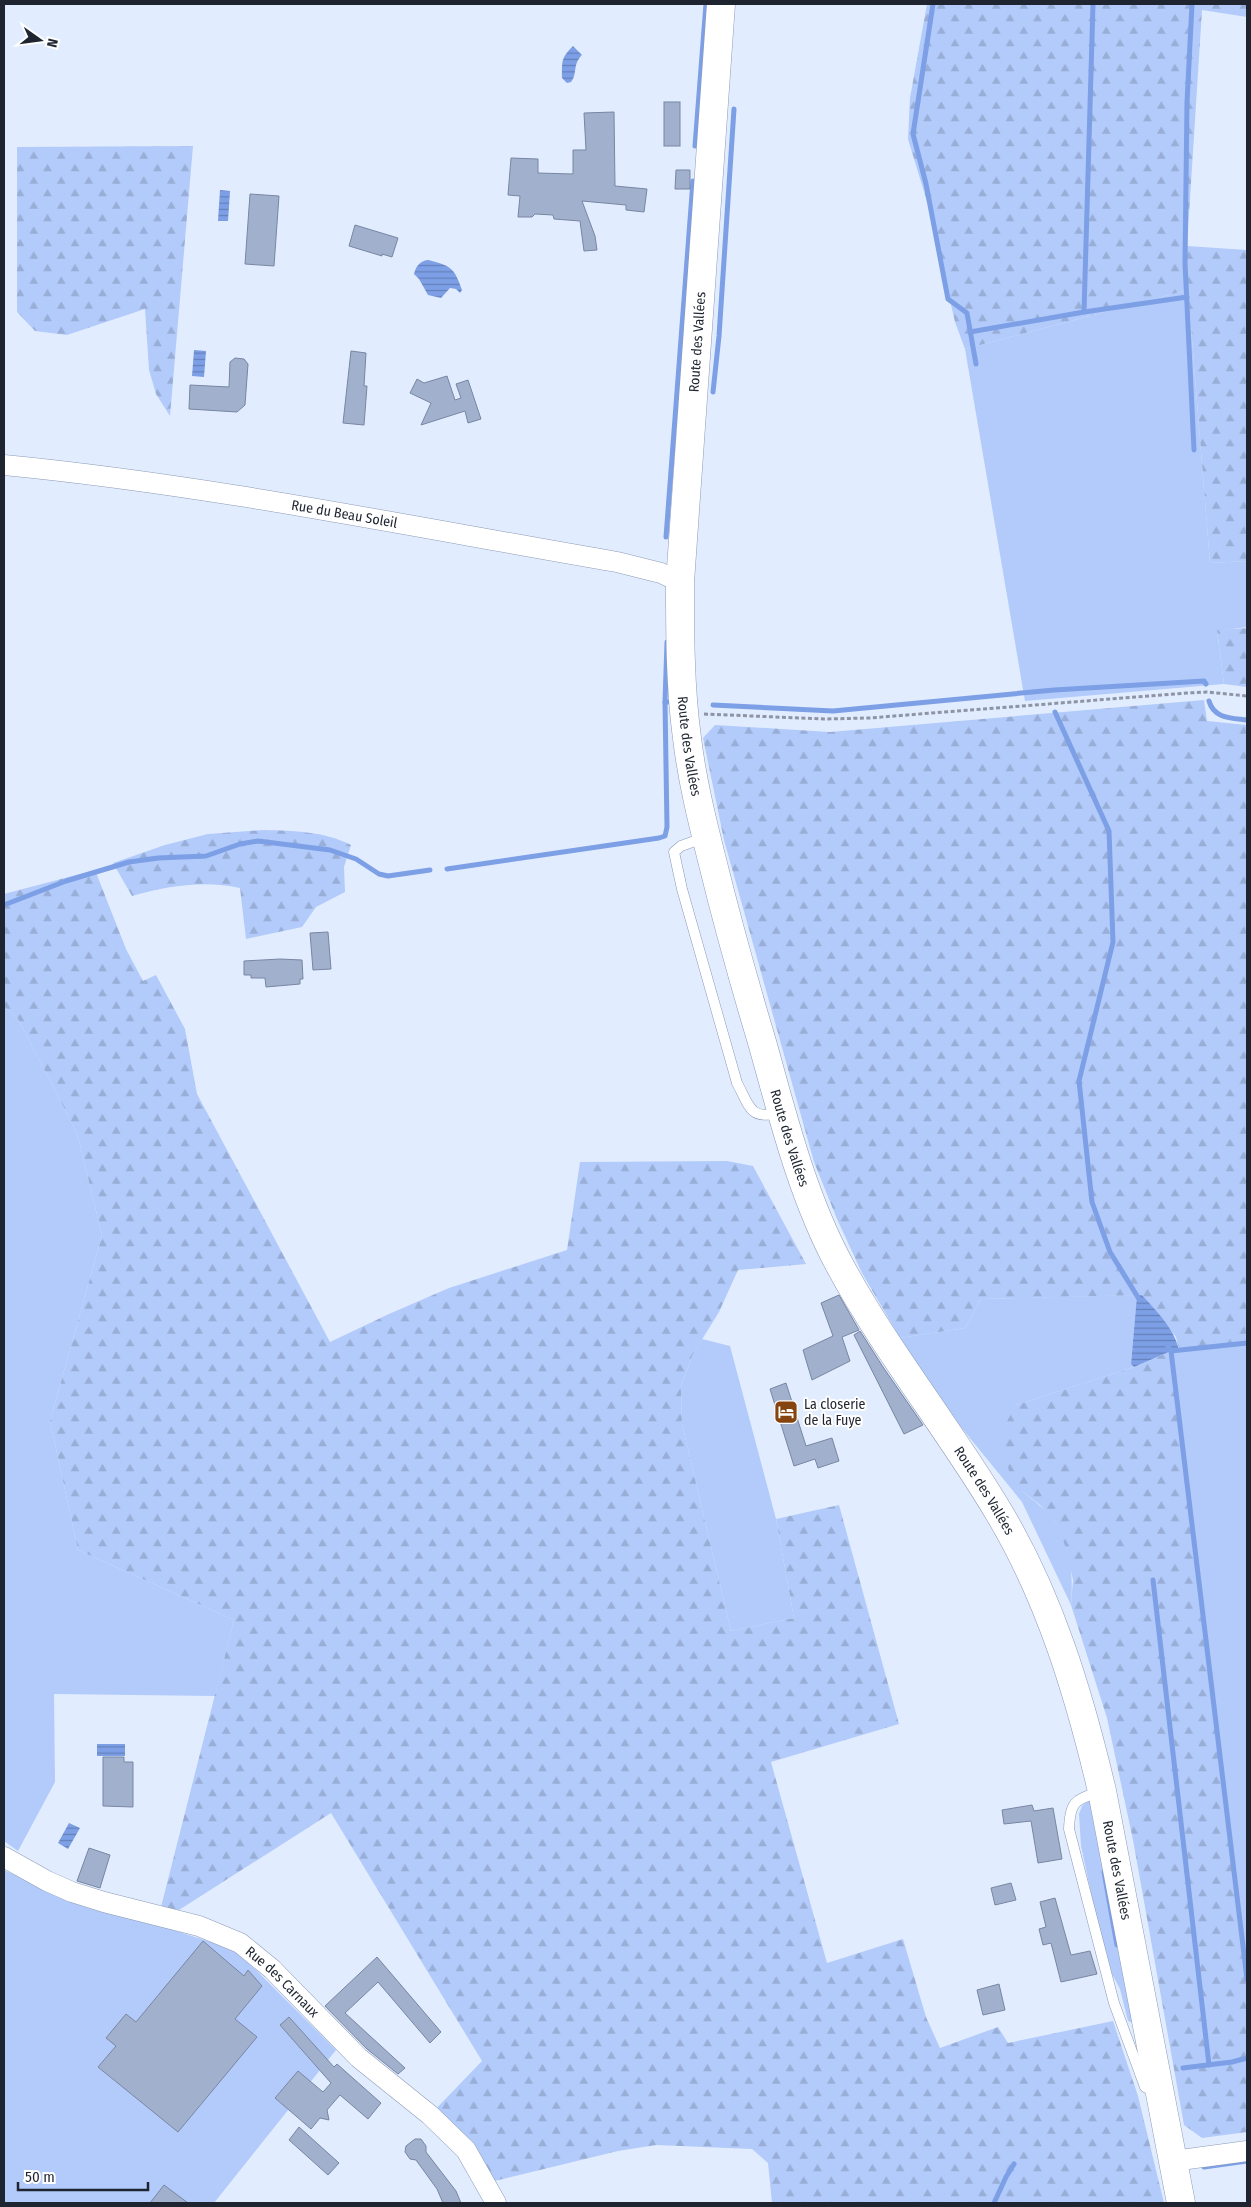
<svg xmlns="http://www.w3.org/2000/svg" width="1251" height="2207" font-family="'Fira Sans Condensed',sans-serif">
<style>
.green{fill:#b2cbfb}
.forest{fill:url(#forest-firs)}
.water{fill:url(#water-rules)}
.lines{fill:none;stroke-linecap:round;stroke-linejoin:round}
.stream{stroke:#7c9fe6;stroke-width:5}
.building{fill:#a1b0cd;stroke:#7886a2}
.lane-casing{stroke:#8c9bb7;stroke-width:11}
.street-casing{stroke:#8c9bb7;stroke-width:21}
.secondary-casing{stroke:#8c9bb7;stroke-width:29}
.path{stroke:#8d95a5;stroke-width:3;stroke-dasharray:4 2.5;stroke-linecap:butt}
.lane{stroke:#fff;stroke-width:10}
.street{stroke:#fff;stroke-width:20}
.secondary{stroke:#fff;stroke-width:28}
.labels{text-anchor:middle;stroke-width:4;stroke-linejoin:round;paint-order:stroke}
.street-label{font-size:14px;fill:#1f2530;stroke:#fff}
.poi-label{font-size:14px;fill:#1f2530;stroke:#fff;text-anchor:start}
</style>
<defs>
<pattern id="forest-firs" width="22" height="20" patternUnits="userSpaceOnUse" patternTransform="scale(1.25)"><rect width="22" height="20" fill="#b2cbfb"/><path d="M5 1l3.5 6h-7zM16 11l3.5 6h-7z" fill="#99aed7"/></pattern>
<pattern id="water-rules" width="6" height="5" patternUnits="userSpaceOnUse" patternTransform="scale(1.25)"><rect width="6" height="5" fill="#7c9fe6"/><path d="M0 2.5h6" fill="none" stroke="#6581bb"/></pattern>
</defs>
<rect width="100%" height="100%" fill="#e2ecff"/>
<g class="green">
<path d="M1188 290 1210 563 1247 561V627L1217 631 1224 684 1025 701 965 349Z"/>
<path d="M4 1007 18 1019 77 1133 102 1235 50 1421 78 1550 234 1620 215 1696 54 1694 55 1782 18 1851 4 1841Z"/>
<path d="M1137 1295 1131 1364 1134 1367 1016 1405 1022 1491C1034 1501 1047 1510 1056 1523 1072 1546 1073 1579 1071 1605L1022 1502 956 1421 900 1338 965 1328 981 1299Z"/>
<path d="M702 1339 730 1346 776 1519 794 1618 731 1631 682 1424 681 1386 693 1354Z"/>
<path d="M1247 1343V1979L1171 1351Z"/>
<path d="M1090 1800 1133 2023 1128 2021 1120 1989 1112 1974 1096 1916 1081 1846 1079 1814 1082 1806Z"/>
<path d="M4 1870 92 1909 170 1929 236 1950 336 2050 214 2203H4Z"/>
</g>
<g class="forest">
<path d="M927 4H1247V17L1202 10 1187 246 1247 250V561L1210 563 1188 290 965 349 955 322 928 205 908 139 910 98Z"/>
<path d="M193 146 170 416 156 394 149 370 145 309 67 335 35 331 17 312V147Z"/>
<path d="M1247 628V687L1224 684 1217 630Z"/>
<path d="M1204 700 1207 721 1247 725V1343L1179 1350 1176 1337 1142 1295 981 1299 965 1328 900 1338 862 1273 837 1219 814 1162 724 840 703 738 715 725 830 732Z"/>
<path d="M264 830C294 831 324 831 351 845L344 867 345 892 316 907 302 927 246 939 240 888C203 880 168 886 132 896L113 863 165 845 208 834Z"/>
<path d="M95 870 126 949 143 981 156 975 185 1029 197 1094 330 1342 389 1314 449 1288 567 1250 580 1162 727 1161 753 1166 806 1264 738 1270 719 1312 693 1354 681 1386 682 1424 731 1631 794 1618 776 1519 839 1505 899 1724 771 1762 827 1963 903 1939 926 2017 940 2048 998 2027 1008 2043 1113 2021 1138 2096 1164 2203H772L768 2163 752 2149 656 2145 618 2151 486 2183 430 2115 482 2061 331 1813 179 1910 161 1907 234 1620 78 1550 50 1421 102 1235 77 1133 18 1019 4 1007V894Z"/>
<path d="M1171 1351 1247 1979V2132L1202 2138 1184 2125 1133 1840 1107 1718 1071 1605 1073 1580 1066 1548 1056 1523 1040 1505 1022 1491 1009 1471 1002 1444 1005 1425 1016 1405 1134 1367Z"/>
</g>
<g class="water">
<path d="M573 46 582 55C572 65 578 73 571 82L567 83 562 78C562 61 561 58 573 46Z"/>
<path d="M220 190 230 191 228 221H218Z"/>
<path d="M428 260C451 266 454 267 462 290L460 293 456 289 450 288 441 298 428 295 419 279 414 274C416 266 420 261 428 260Z"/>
<path d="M194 350 206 351 204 377 192 376Z"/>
<path d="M1137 1295H1142C1157 1312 1174 1328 1179 1350L1171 1351 1134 1367 1131 1364Z"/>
<rect x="97" y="1744" width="28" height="12"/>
<path d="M69 1823 80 1828 68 1849 58 1843Z"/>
</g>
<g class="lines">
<g class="stream">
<path d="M933 4 913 134 926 184 948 299 967 313 976 364"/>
<path d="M1093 4 1084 312 1187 297"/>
<path d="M1192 4 1187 103 1185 263 1194 450"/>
<path d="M695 146 706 4"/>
<path d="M970 332 1084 312"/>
<path d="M713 392 719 336 734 109"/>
<path d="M666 537 693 181"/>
<path d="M1209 701C1214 719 1232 718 1247 720"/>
<path d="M665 702 667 642"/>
<path d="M713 705 833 711 1054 690 1204 681 1206 684"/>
<path d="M1055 712 1109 831 1113 942 1079 1081 1092 1202 1110 1252 1139 1299"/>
<path d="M447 869 659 838 665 836 667 827 665 702H668"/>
<path d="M4 905 66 881 129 862 158 858 206 856 240 844 258 841 330 850 356 859 379 874 388 876 430 870"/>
<path d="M1167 1345 1171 1351 1247 1979"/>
<path d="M1171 1351 1247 1343"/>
<path d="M1153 1580 1209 2065"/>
<path d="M1104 1872 1117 1945"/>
<path d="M1183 2068 1232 2062 1247 2058"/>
<path d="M1204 2167 1247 2161"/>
<path d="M994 2203 1006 2177 1014 2164"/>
</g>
</g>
<g class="building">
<rect x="664" y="102" width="16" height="44"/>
<path d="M614 112 615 186 647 189 644 212 626 210V205L582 201 595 236 597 250 584 251 580 221 554 219 553 215 535 214 532 217H518L520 196 508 195 511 158 538 159V173L573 174V150H586L584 113Z"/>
<path d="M676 170H690V189H675Z"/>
<path d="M250 194 279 196 274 266 245 264Z"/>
<path d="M355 225 398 238 392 257 382 254V256L349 246Z"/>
<path d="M351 351 366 353 364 386H367L364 425 343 423Z"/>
<path d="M235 358 244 359 248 364 245 405 237 412 189 409 190 385 229 387 230 362Z"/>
<path d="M447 376 455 400 461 398 456 384 468 380 481 419 468 423 465 411 421 425 431 403 410 393 417 379 424 383Z"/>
<path d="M328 932 331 969 313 970 310 933Z"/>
<path d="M280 959 302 960 303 979H300V984L266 987 265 978H251V975H244V961Z"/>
<path d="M839 1295 859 1330 842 1337 850 1361 812 1380 803 1350 833 1336 821 1303Z"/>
<path d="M860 1331 883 1367 923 1425 904 1434 854 1335Z"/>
<path d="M786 1383 806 1446 832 1438 839 1461 818 1468 815 1459 794 1466 770 1389Z"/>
<path d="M103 1757H124V1762H133V1807L103 1806Z"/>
<path d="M1032 1805 1034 1811 1053 1808 1062 1859 1038 1863 1031 1821 1004 1824 1002 1810Z"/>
<path d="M89 1848 110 1855 100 1888 77 1881Z"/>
<path d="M1011 1883 1016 1900 995 1905 991 1888Z"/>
<path d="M1055 1898 1071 1955 1090 1951 1097 1974 1061 1982 1051 1943 1043 1945 1039 1929 1046 1927 1040 1902Z"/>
<path d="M203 1941 244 1976 248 1970 262 1986 235 2019 257 2037 178 2132 98 2067 116 2046 106 2038 126 2014 136 2022Z"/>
<path d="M377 1957 441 2032 430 2043 378 1982 345 2013 405 2068 398 2074 367 2049 325 2006Z"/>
<path d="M999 1984 1005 2010 983 2015 977 1990Z"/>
<path d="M289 2017 334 2067 337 2064 381 2103 368 2119 340 2095 327 2110 329 2120 320 2118 311 2129 275 2098 298 2071 323 2092 331 2083 280 2025Z"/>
<path d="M299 2127 339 2163 328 2175 289 2140Z"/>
<path d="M415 2139H421L426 2146V2152L456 2191 461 2203H443L437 2189 416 2160 410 2159 405 2152 406 2146Z"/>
<path d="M164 2185 188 2203H150Z"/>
</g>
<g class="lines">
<g class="lane-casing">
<g id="lane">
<path d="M706 837 681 846 674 852 682 889 737 1083C750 1107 749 1120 780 1113"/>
<path d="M1101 1791C1076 1800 1070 1800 1069 1829L1114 2003 1145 2087 1153 2091"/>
</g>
</g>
<g class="street-casing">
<g id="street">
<path id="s1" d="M4 465C210 485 413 527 617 562L661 573 680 582"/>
<path id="s2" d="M4 1857 47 1881 72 1892 104 1902 199 1926 240 1943 272 1969 359 2058 430 2115 466 2150 496 2203"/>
<path d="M1173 2161 1247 2151"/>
</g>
</g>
<g class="secondary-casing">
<g id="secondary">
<path id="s3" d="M721 4 680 582C680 634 680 687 687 738 692 780 702 820 712 860 727 921 744 982 762 1042 783 1117 802 1195 839 1264 885 1350 948 1427 998 1511 1050 1597 1079 1694 1102 1791L1181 2203"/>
</g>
</g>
<path class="path" d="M704 714 824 719 869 718 1187 693 1207 692 1247 696"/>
<use href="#lane" class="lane"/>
<use href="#street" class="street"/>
<use href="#secondary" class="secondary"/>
</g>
<defs>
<g id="hotel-square" transform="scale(1.25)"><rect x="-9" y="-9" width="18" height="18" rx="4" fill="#85440f" stroke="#fff"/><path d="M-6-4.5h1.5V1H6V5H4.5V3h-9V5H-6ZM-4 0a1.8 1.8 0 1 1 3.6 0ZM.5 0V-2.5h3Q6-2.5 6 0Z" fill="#fff"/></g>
</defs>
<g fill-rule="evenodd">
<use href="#hotel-square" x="786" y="1412"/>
</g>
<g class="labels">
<g class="street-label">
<text transform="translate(697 342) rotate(-86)" y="5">Route des Vallées</text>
<text dy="5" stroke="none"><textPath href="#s1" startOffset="344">Rue du Beau Soleil</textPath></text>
<text dy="5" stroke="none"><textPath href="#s3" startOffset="744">Route des Vallées</textPath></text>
<text dy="5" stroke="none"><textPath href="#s3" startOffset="1149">Route des Vallées</textPath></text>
<text dy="5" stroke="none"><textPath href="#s3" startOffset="1554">Route des Vallées</textPath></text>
<text dy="5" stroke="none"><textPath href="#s3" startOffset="1959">Route des Vallées</textPath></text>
<text dy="5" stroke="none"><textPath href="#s2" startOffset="310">Rue des Carnaux</textPath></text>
</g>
<g class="poi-label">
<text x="804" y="1409">La closerie<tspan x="804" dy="16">de la Fuye</tspan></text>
</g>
</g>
<rect width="1251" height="2207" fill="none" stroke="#1f2530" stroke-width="10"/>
<g transform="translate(40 40) rotate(104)" stroke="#ffffff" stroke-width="4" paint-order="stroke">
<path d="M0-4L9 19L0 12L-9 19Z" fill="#1f2530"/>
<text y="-8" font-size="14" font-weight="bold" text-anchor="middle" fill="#1f2530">N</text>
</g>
<path d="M18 2182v8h130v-8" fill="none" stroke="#1f2530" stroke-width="2.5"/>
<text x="25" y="2182" font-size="15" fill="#1f2530" stroke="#ffffff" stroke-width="4" paint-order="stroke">50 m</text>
</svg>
